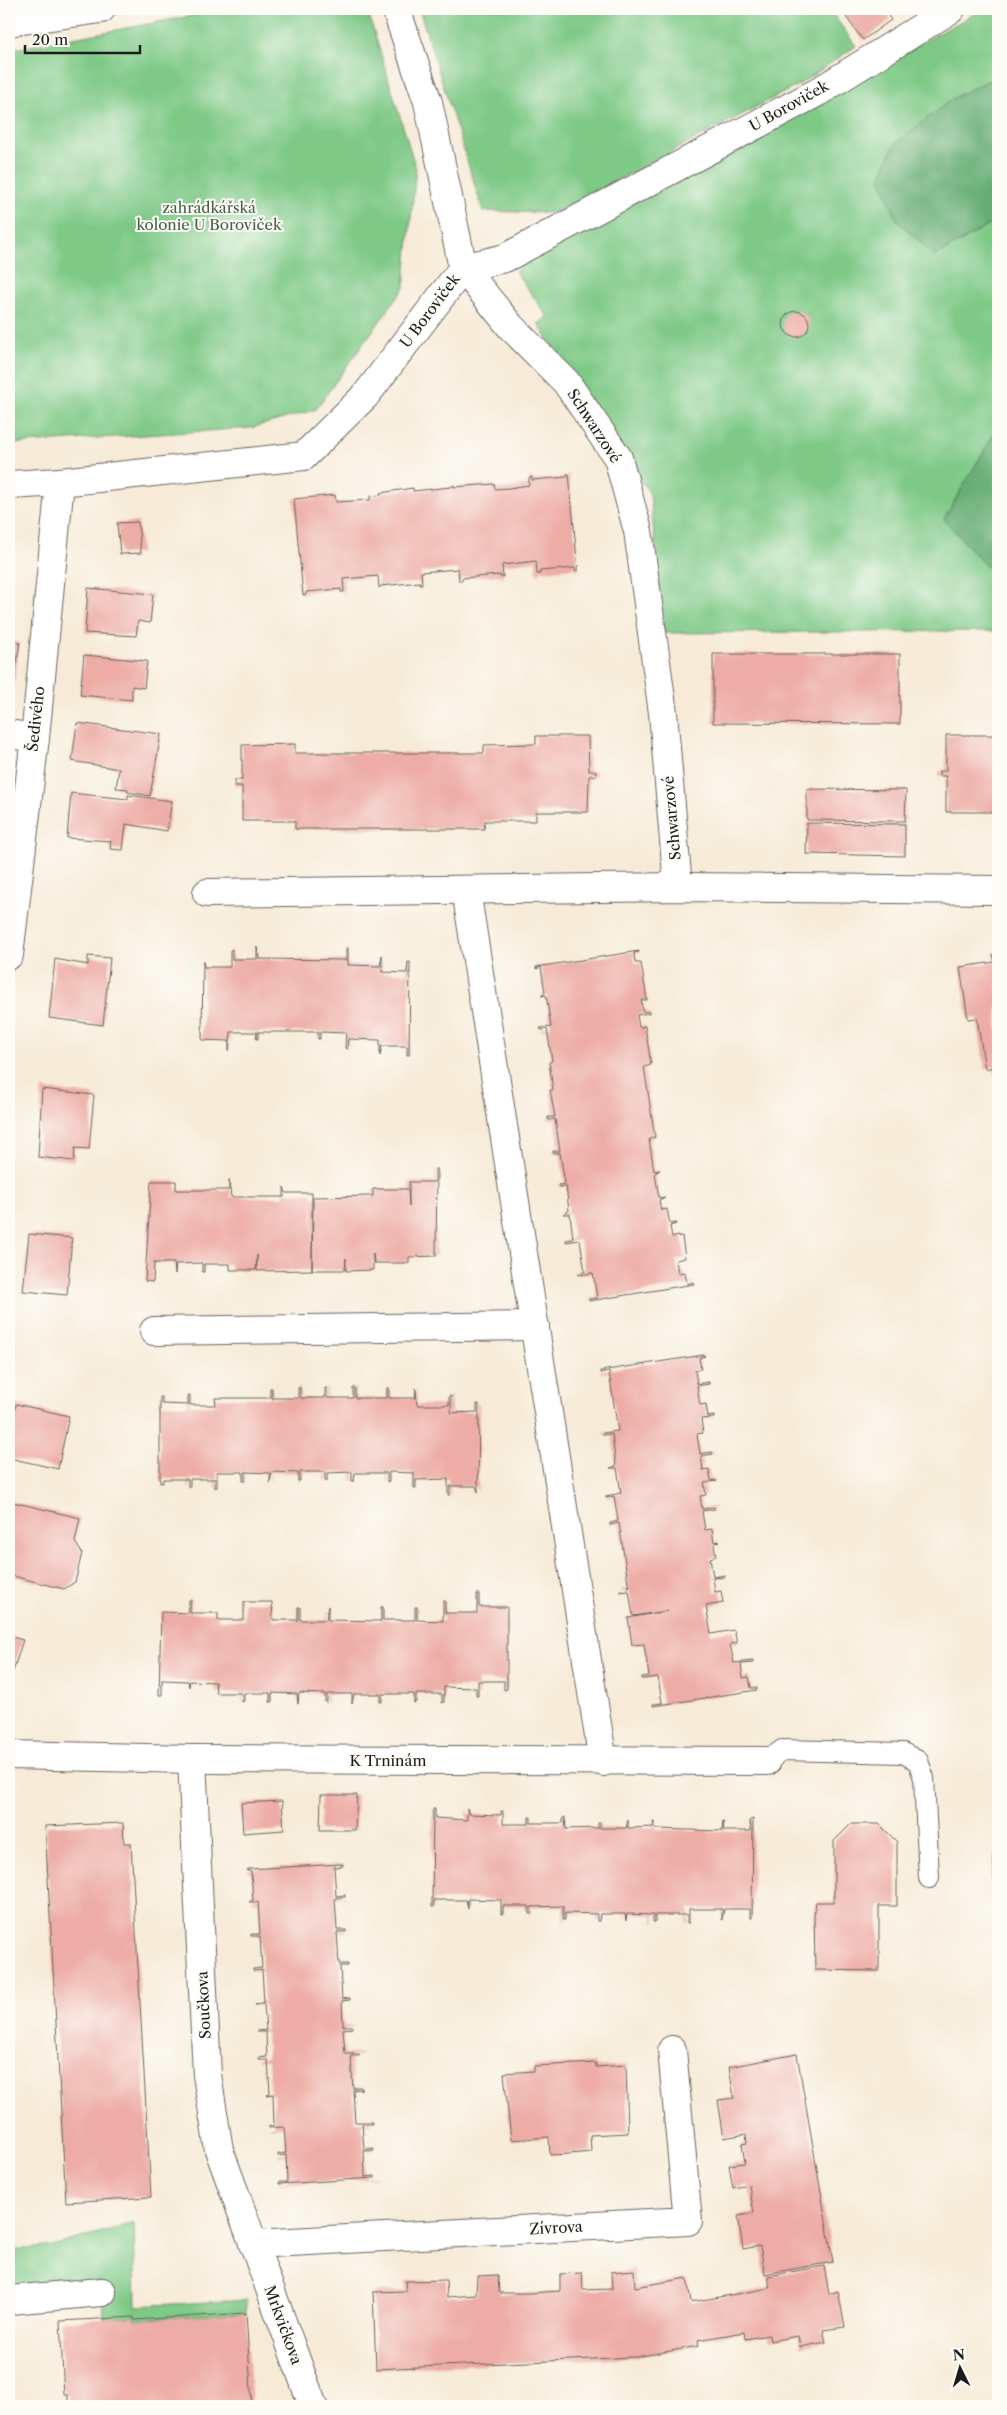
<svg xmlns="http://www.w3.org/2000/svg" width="1007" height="2415" font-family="'Libre Caslon Text',serif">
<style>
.green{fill:#7ec986;stroke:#4d7251}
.forest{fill:#66ad73;stroke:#416448}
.building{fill:#edaca5}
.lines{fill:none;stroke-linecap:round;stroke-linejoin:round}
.lane-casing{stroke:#69645e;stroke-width:22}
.street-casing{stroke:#69645e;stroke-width:30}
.lane{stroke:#fff;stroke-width:20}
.street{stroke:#fff;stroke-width:28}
.labels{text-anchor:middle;stroke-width:4;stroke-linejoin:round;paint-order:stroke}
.street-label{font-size:15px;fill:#1c1c1c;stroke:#fdfcf7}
.park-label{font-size:15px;fill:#436146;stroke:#fdfcf7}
</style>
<rect width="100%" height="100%" fill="#fdfcf7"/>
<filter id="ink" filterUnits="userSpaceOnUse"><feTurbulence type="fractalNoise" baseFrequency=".02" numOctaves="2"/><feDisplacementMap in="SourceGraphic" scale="10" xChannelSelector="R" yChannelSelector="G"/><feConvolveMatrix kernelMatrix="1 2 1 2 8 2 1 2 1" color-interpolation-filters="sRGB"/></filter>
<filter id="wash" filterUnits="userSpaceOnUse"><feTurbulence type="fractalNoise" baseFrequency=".0096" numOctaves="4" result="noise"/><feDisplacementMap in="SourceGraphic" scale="20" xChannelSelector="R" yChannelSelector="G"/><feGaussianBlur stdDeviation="1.12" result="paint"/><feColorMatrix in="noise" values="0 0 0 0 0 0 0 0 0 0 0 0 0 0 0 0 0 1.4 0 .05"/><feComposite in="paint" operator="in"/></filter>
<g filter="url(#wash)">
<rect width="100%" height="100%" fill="#f7ebd8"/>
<g class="green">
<path d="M228 9H367L416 169 404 288 315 410 251 428 9 444V50Z"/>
<path d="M419 9H829L856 46 800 84 555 213 483 211Z"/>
<path d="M983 9H998V76L955 97 935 256 998 220V427L944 519 985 565 998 572V631L664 633 650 494 538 324 548 317 515 271 527 261Z"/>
<path d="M134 2223 136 2306 246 2300V2313L134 2320V2317L104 2319 100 2282 9 2288V2251L52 2246Z"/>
</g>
<g class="forest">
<path d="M998 76V220L935 256 897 220 880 178 895 143 955 97Z"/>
<path d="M998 427V572L985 565 944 519Z"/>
</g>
<g id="blocks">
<g class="building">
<path d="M840 9H883L891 20 863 40Z"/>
<circle cx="796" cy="324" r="13"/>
<path d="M567 474H569L578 570 576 571 575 568 540 571V574H537L536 561 502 565 503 577H500V575L462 578V581H459L458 569 421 572 422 584H419L420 582 381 586 379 588 378 576 343 579 344 592H341V589L306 592V595H303L294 499 335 495 336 502 370 500V496L381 495 380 493 413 488V491L451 487 454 485V487L494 484 495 489 509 488 529 485V478L532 477V480L567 477Z"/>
<path d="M138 522 141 553 120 554 117 523Z"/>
<path d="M88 588 153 594 150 623 138 621 136 636 85 633Z"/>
<path d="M9 629 13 630 12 642H20L12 694H9Z"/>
<path d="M713 654H900V724L713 723Z"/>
<path d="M84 655 147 661 144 688 132 686V700L80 695Z"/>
<path d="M77 723 161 734 150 796 127 792 128 789 116 788 119 769 72 761Z"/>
<path d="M946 735H998V812H946V776H939V771H946Z"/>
<path d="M536 736H588L589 771H596V776H589L588 812H536V821H485L484 829H295V821H242V786H235V780H242V745L295 744V753H484V745L536 744Z"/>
<path d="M807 789 906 790 905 821 807 820Z"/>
<path d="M71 793 128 799V795L172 801 167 831 126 824 123 850 110 849 111 841 67 838Z"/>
<path d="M807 823 905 824V856L806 854Z"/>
<path d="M257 947 259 959 346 960V949L348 948V965L380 966 382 955V972L407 973 408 962H410L409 1055H407V1046H382L380 1056V1040L348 1039 347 1049 345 1048 346 1033 320 1032V1039H318V1032H258V1039H256L257 1032H231L229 1051V1041L202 1040 203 961 204 967H230V950L232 949V959H257Z"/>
<path d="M639 951V952L634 953 635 963H641L647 1000H641L643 1012 649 1011V1013L637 1015 639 1027 645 1026 651 1065 644 1067 655 1137 649 1139 654 1171 660 1170 655 1173 659 1198 665 1197 659 1200 661 1210 667 1209 670 1224 676 1223V1224L670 1226 672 1237 682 1236 685 1258 676 1260 678 1273 685 1272 687 1284 693 1282 694 1284 589 1301V1299L597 1298 593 1273 579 1275 578 1273 585 1272 580 1240 566 1242V1240L573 1239 570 1214H563L569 1211 566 1186 559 1187 558 1185 565 1184 560 1153H553V1151H560L555 1119 548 1120V1117H555L550 1090H553L549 1062 552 1061 547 1029 541 1030 540 1028 551 1027 546 995 541 996 545 993 541 967 536 969V967Z"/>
<path d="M993 954H998L997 1090 994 1067 985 1069 977 1018 968 1019 960 967 995 962Z"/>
<path d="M88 956 110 958 103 1025 49 1018 55 959 88 965Z"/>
<path d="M42 1089 94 1095 89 1149 75 1148 74 1161 38 1157Z"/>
<path d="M435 1169H437L436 1256 409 1257V1263H374L373 1254V1270L346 1271V1258L345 1270H312L313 1197 373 1196V1189H408L409 1207V1182H435Z"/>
<path d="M229 1180 231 1197H284V1187L286 1193H312V1270L257 1271V1255L256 1270H230V1264H204V1272H202V1263L176 1264 175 1274 174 1263H154L153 1282 145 1281 151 1181H176V1190H229Z"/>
<path d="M29 1234 72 1238 67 1295 23 1291Z"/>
<path d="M704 1355 705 1356 699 1358 701 1369 695 1370 697 1384 709 1382V1384L697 1386 700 1405 706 1404 708 1417 714 1416V1418L701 1419 703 1433 697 1434 700 1454 712 1452 713 1454 701 1456 703 1470 709 1469 711 1480 717 1481 704 1483 706 1495 700 1496 702 1509 714 1507 715 1509 702 1511 705 1530 712 1529 714 1542 720 1541 714 1544 716 1556 710 1558 713 1577 725 1575V1577L713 1578 715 1592 721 1591 723 1603 706 1606 711 1634 734 1630 737 1643 730 1644 734 1663 753 1661V1663L741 1664 743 1678 749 1677 751 1688H757V1690L653 1706V1704L662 1703 658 1677 642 1679V1677L649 1676 644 1644 632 1645 628 1618 667 1611 633 1616 629 1591 621 1592 620 1590 629 1589 619 1523 610 1525V1523L618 1521 614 1496 606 1498V1496L621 1493 617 1468H610L616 1466 612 1434 603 1435V1433L618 1431 609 1372 601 1373 600 1371Z"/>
<path d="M270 1388H272V1398H298V1388H300V1398H325V1388H327V1398H353V1388H355V1398H387V1388H389V1398H415L416 1388 417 1405H449V1396H451V1413L477 1412V1404H479L478 1492 476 1486H450V1495H448V1479L416 1480V1488H414V1473L389 1472V1481L387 1482V1473H355L354 1481H352V1472L327 1473V1481H325V1472H300V1481H298V1473L272 1472 270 1483V1473L245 1472V1481H243V1472H217V1487L215 1488V1479H190V1487H188V1479H163V1483L160 1482V1397H162V1404L188 1405V1395H190V1405H216L215 1398H270Z"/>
<path d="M16 1404 69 1416 58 1469 9 1458V1439Z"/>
<path d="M9 1501 80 1518 75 1542 82 1553 75 1582 64 1589 9 1575Z"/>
<path d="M477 1594H479V1607H507V1689L504 1690V1681H478V1696H476V1688L444 1687V1702L442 1703V1694H416V1702L414 1703V1694H382V1702H380V1694H354L352 1704V1694H327V1702H325V1694L299 1693 298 1704 297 1694 272 1693V1702H270V1693H244V1701L242 1702V1693H216L215 1682 190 1681 189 1687 188 1681 162 1680V1695H159L161 1612 188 1613 189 1600H191L190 1613H218V1620H244V1602H272L273 1620H298V1607H300V1620H326L328 1606V1620L381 1621V1607H383V1620H415V1607H417V1620L443 1621V1601H445V1613H477Z"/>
<path d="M9 1636 23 1640 9 1684Z"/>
<path d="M321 1795H357L355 1830H320Z"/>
<path d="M282 1801 284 1830 243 1833 241 1803Z"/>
<path d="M467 1808 469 1814 501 1815V1811H503V1824H529V1817H531V1823H563V1818L565 1817 566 1829 598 1828V1823H600V1828H626L628 1820V1828L654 1827 653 1822H655L656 1829 722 1831 723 1821 724 1831H751L750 1820 753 1819 752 1918H750V1909H724L722 1920V1909H689V1923H687V1915H655V1922H653V1915L627 1914 626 1921 625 1914H600L599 1921H597V1914L565 1913V1920H563V1906L531 1907V1914H529V1906H503V1914H501V1900L468 1899V1909L466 1900H434V1907H432L433 1809H435V1818L467 1820Z"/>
<path d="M123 1823 124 1843H131L151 2197 66 2202 45 1826Z"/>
<path d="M851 1824H879L897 1842V1906H879V1971L815 1970 814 1914 816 1902H834V1841Z"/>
<rect x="994" y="1853" width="4" height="27"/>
<path d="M343 1864V1866L334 1867 336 1896 345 1895V1897L335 1898 337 1930H346V1932H337L339 1964H348V1966H340L342 1999 350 1998V2000L342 2001 343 2026H352V2028L343 2029 345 2054H360L359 2056H351L353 2088 361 2087 362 2089 353 2090 355 2122H372V2124H362L364 2149 374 2148V2150L364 2151 365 2177 375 2176V2178L279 2184V2182H287L286 2155 278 2156V2154L286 2153 284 2127 269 2128V2126H274L273 2094 267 2095 270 2093 268 2060H259V2058L267 2057 266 2032H257V2031L266 2030 264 2004 255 2005 264 2002 262 1970 253 1971V1969L262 1968 260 1936H251V1934H260L258 1902H249L253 1900 251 1871H247L248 1869Z"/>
<path d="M797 2054 833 2262 765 2274 760 2246 743 2249 738 2216 754 2213 749 2185 733 2188 729 2165 745 2163 742 2144 747 2143 746 2134 724 2138 718 2100 734 2098 729 2067Z"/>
<path d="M596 2063V2067L626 2065 628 2133 590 2135 591 2152 570 2154 550 2155 549 2137 511 2140 504 2073 534 2071V2066Z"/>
<path d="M824 2266 829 2294 838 2291 845 2327 823 2330 826 2342 800 2347 798 2336 770 2341 769 2335 745 2339 744 2332 698 2340 699 2346 636 2357 376 2369 373 2292 406 2291 405 2281 446 2280 447 2297 476 2295 477 2276 498 2275 499 2293H530L560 2291V2274L582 2273 583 2290 612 2289 611 2272 634 2270 635 2287 687 2278 691 2302 770 2288 768 2276Z"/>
<path d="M246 2313 252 2406H68V2395H64L60 2321 134 2317V2320Z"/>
</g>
</g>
</g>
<g filter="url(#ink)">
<use href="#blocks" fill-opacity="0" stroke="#69645e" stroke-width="1"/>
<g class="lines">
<g class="lane-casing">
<path id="lane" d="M767 1761 782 1750 903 1753 918 1761 924 1778 929 1878"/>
</g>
<g class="street-casing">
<g id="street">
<path d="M396 9 428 102 463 268 511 327 566 382 618 458 638 531 663 713 678 887"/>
<path d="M9 22 101 9"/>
<path d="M9 485 60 482 304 456 366 395 463 268 505 258 818 92 951 9"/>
<path d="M9 734 35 738"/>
<path d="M466 890 603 1762"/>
<path d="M207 893 678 887 998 890"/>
<path d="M9 955 35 738 60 482"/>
<path d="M154 1331 535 1326"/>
<path d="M9 1755 192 1759 767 1761"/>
<path d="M192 1759 207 2075 219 2150 313 2406"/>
<path d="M253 2244 688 2221 672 2050"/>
<path d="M9 2300 102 2292"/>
</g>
</g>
<use href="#lane" class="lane"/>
<use href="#street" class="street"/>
</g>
</g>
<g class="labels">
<g class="street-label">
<text transform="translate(789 106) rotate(-29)" y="5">U Boroviček</text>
<text transform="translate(430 311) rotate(-53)" y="5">U Boroviček</text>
<text transform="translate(594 426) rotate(57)" y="5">Schwarzové</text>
<text transform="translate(36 719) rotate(-84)" y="5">Šedivého</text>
<text transform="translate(672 818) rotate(-95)" y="5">Schwarzové</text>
<text x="388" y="1766">K Trninám</text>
<text transform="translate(204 2005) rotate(-93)" y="5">Součkova</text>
<text transform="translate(556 2228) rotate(-3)" y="5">Zívrova</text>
<text transform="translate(283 2325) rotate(70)" y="5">Mrkvičkova</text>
</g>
<g class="park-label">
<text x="209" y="213">zahrádkářská<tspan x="209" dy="17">kolonie U Boroviček</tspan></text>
</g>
</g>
<rect width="1007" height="2415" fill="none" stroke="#fdfcf7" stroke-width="30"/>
<g transform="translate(960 2368) rotate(355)" stroke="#fdfcf7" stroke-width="4" paint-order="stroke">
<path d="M0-4L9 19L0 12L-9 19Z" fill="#1c1c1c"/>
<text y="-8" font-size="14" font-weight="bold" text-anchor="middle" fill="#1c1c1c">N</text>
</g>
<path d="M25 45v8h115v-8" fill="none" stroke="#1c1c1c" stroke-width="2.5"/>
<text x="32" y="45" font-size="15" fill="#1c1c1c" stroke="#fdfcf7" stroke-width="4" paint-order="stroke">20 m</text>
</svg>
